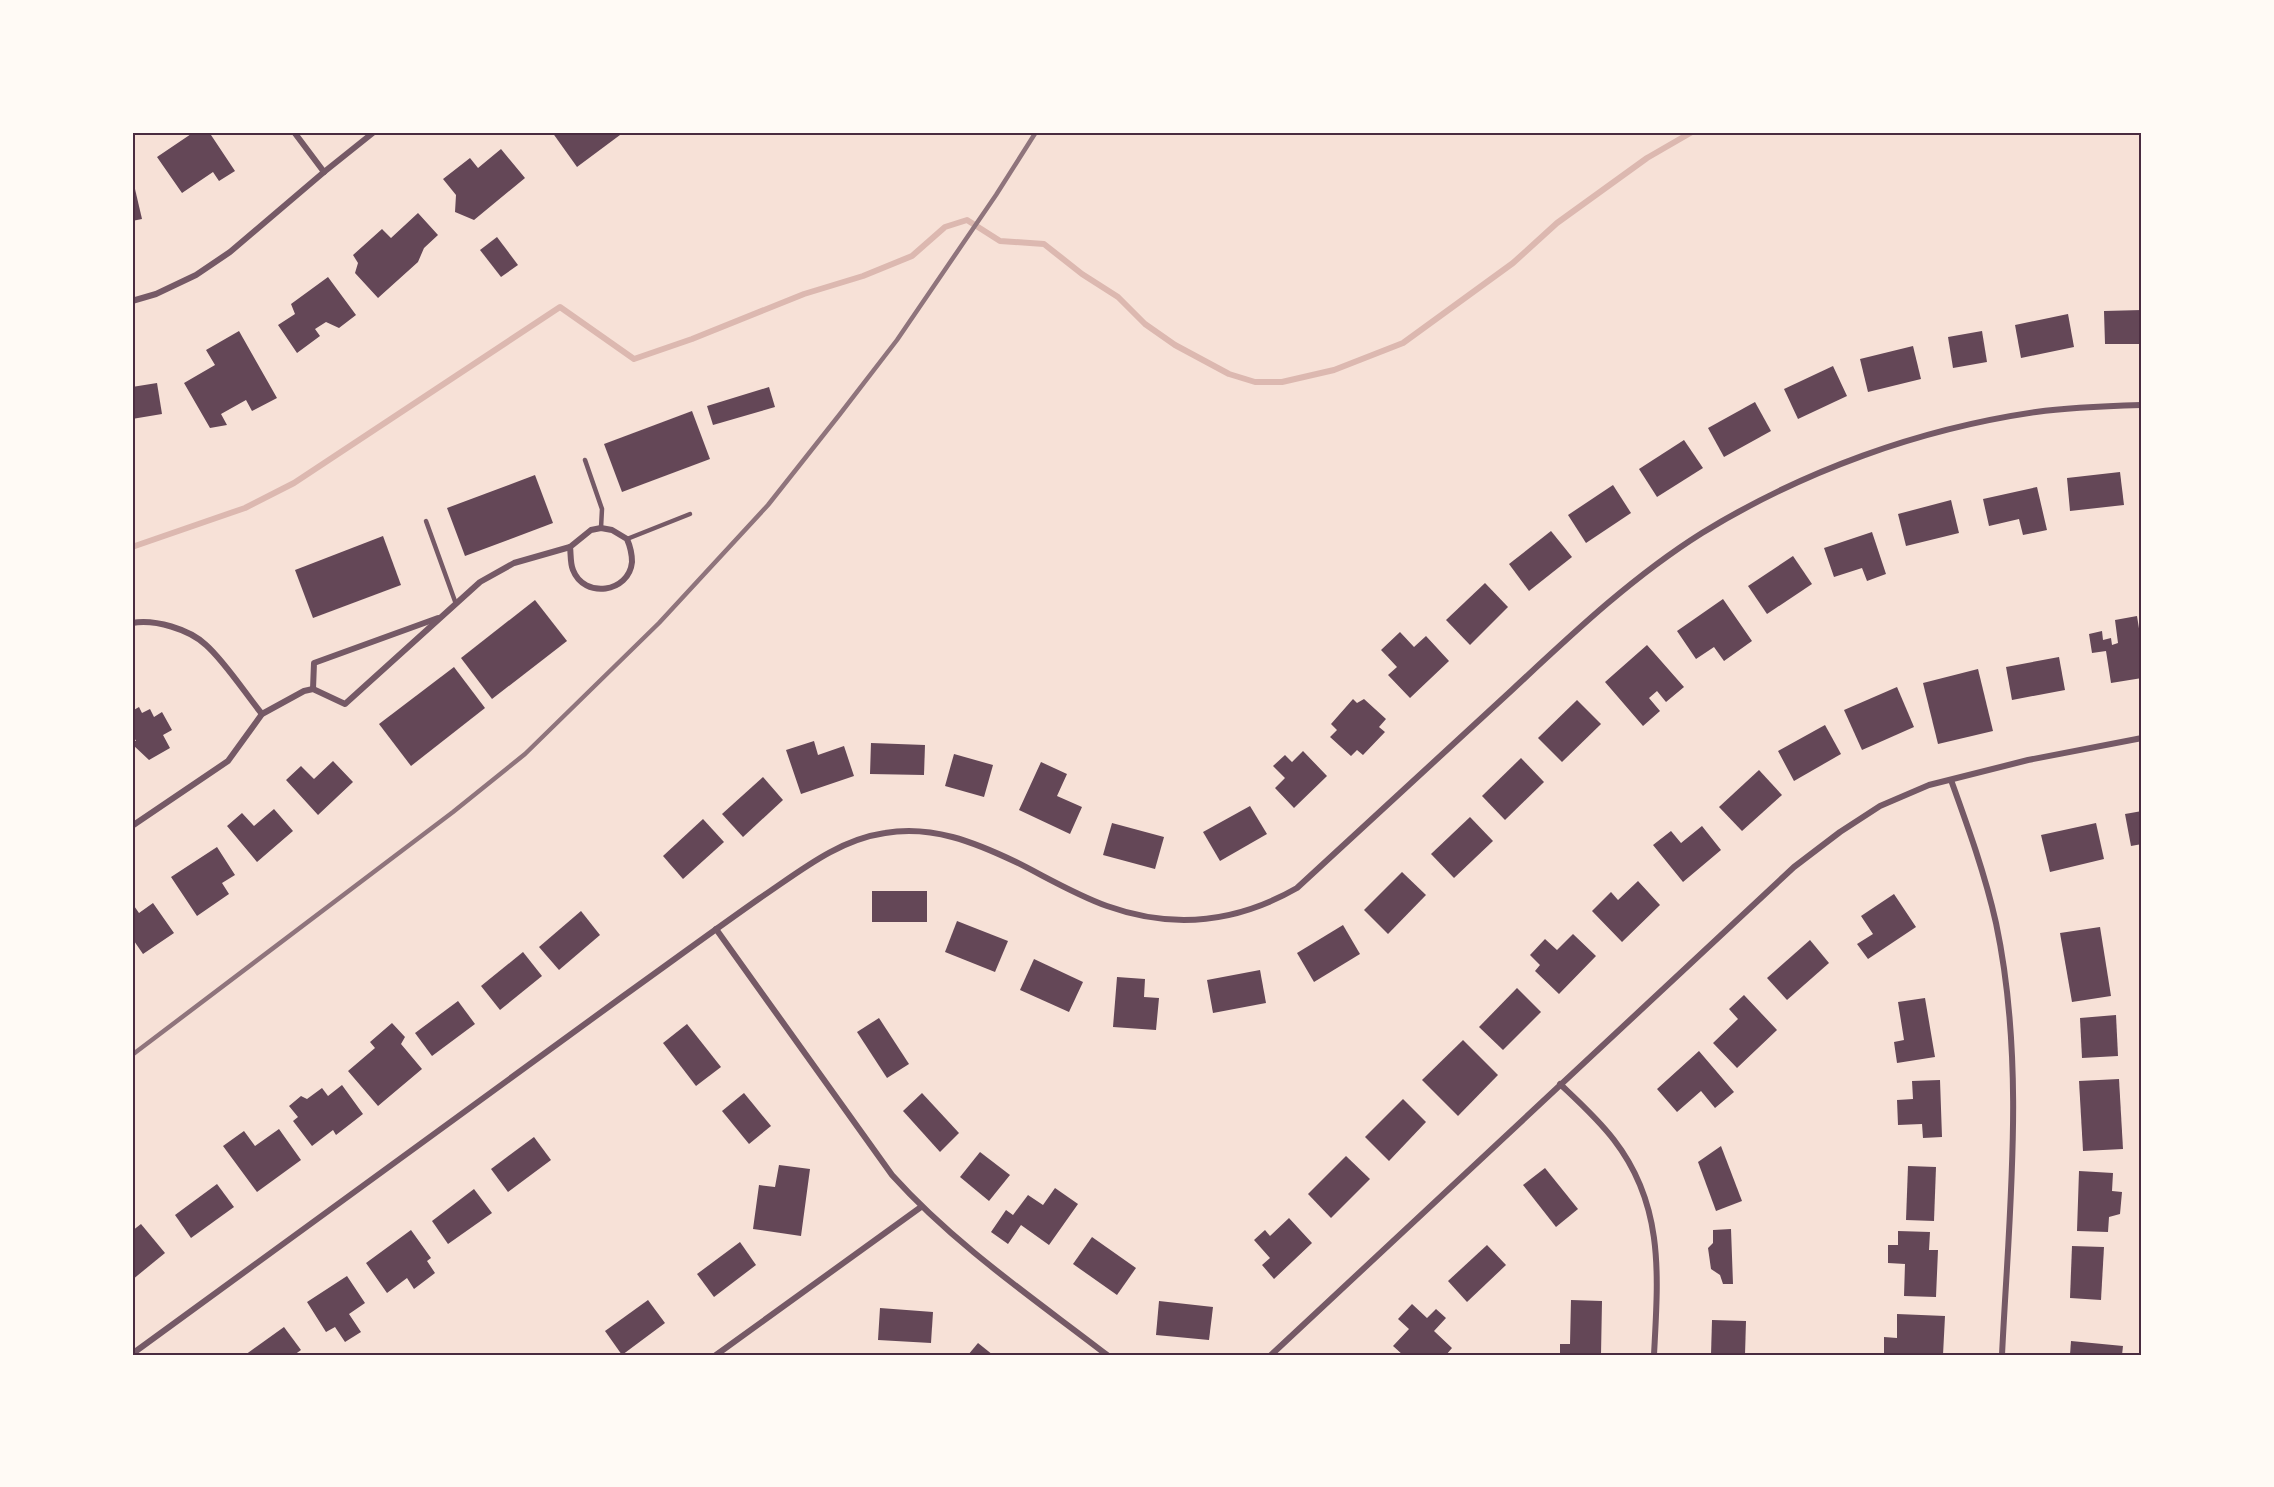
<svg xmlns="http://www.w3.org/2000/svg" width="2274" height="1487" font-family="Mulish,sans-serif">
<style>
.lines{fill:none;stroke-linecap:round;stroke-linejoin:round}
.stream{stroke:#dcb8b0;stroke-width:6}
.building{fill:#644757}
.service{stroke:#755966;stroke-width:4.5}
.minor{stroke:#755966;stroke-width:6}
.rail{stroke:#8f747c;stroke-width:4.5}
.neatline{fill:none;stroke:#4a2c40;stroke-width:2}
</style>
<rect width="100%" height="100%" fill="#f7e1d7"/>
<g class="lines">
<path class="stream" d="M132 547 245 508 294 483 560 307 634 359 692 339 804 294 863 276 912 256 945 227 967 220 1000 241 1044 244 1082 274 1118 297 1145 324 1175 345 1229 374 1255 382H1282L1334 370 1403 343 1513 263 1557 223 1647 158 1692 132"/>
</g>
<g class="building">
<path d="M194 132H209L235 171 219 181 213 172 182 193 157 157Z"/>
<path d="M552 132H624L577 167Z"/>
<path d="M501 149 525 178 474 220 455 212 456 195 443 179 470 158 478 168Z"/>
<path d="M132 189H135L142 219 132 221Z"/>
<path d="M418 213 438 235 424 248 418 262 378 298 355 273 358 263 353 255 382 229 391 238Z"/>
<path d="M497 237 518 265 501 277 480 250Z"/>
<path d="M328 277 356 315 339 328 326 322 315 329 320 336 297 353 278 325 295 314 291 304Z"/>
<path d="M2142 310V344H2105L2104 311Z"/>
<path d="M2068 314 2074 347 2021 358 2015 325Z"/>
<path d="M239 331 277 398 252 411 246 400 221 414 227 425 210 428 184 383 215 365 206 350Z"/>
<path d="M1982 331 1987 362 1953 368 1948 337Z"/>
<path d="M1913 346 1921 379 1868 392 1860 359Z"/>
<path d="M1833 366 1847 396 1798 419 1784 389Z"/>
<path d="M157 383 162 414 132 419V387Z"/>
<path d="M769 387 775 407 713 425 707 406Z"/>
<path d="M1755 402 1771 431 1724 457 1708 428Z"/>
<path d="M692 411 710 459 622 492 604 444Z"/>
<path d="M1684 440 1703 468 1657 497 1639 469Z"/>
<path d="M2120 472 2124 505 2070 511 2067 478Z"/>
<path d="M535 475 553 523 465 556 447 508Z"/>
<path d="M1613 485 1631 513 1586 543 1568 515Z"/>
<path d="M2037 487 2047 530 2023 535 2019 519 1989 526 1983 499Z"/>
<path d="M1951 500 1959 533 1906 546 1898 514Z"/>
<path d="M1551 531 1572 557 1529 591 1509 564Z"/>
<path d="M1872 532 1886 574 1867 581 1862 568 1834 577 1824 548Z"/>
<path d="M383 536 401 585 313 618 295 570Z"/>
<path d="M1793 556 1812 584 1767 614 1748 586Z"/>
<path d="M1485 583 1508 607 1470 645 1446 620Z"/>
<path d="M1723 599 1752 641 1724 661 1714 647 1696 659 1677 631Z"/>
<path d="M535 600 567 641 492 699 461 658Z"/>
<path d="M2137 616 2142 647V678L2111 683 2106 651 2092 653 2089 634 2102 631 2103 640 2111 638 2112 645 2118 643 2115 620Z"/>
<path d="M1400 632 1414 647 1426 636 1449 661 1410 698 1388 675 1397 667 1381 650Z"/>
<path d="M1647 645 1684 687 1666 702 1657 691 1649 698 1660 711 1643 726 1605 682Z"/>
<path d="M2059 657 2065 690 2012 700 2006 667Z"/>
<path d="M454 667 485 708 411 766 379 724Z"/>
<path d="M1978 669 1993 731 1938 744 1923 683Z"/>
<path d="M1897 687 1914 727 1862 750 1844 710Z"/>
<path d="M1353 699 1357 703 1364 699 1386 719 1379 727 1385 732 1363 755 1357 750 1351 756 1330 737 1337 730 1331 724Z"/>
<path d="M1577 700 1601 724 1562 762 1538 738Z"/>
<path d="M139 707 142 713 150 709 154 717 162 712 172 730 163 735 170 748 149 760 132 744V741H136L132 734V711Z"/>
<path d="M1825 725 1841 754 1794 781 1778 751Z"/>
<path d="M814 741 818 755 844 746 854 776 801 794 786 750Z"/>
<path d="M871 743 925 745 924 775 870 774Z"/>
<path d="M1303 751 1327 776 1294 808 1275 788 1285 778 1273 766 1285 755 1292 762Z"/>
<path d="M954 754 993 765 984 797 945 786Z"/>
<path d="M1521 758 1544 782 1505 820 1482 796Z"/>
<path d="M333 761 353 782 318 815 286 780 301 766 314 779Z"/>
<path d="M1041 762 1067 774 1057 796 1082 807 1070 834 1019 810Z"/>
<path d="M1759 770 1782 795 1742 831 1719 807Z"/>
<path d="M763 777 783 800 743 837 722 814Z"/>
<path d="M1250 806 1267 834 1220 861 1203 832Z"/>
<path d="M274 809 293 831 257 862 227 826 242 813 254 826Z"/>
<path d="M2142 811V844L2131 846 2125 814Z"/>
<path d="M1470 817 1493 841 1454 878 1431 854Z"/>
<path d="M703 819 724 842 683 879 663 856Z"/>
<path d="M1112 823 1164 837 1155 869 1103 855Z"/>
<path d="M2096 823 2104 859 2050 872 2041 835Z"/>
<path d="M1702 826 1721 850 1683 882 1653 845 1671 831 1681 843Z"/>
<path d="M217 847 235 875 222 883 229 894 197 916 171 877Z"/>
<path d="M1402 872 1426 895 1388 934 1364 910Z"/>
<path d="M1638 881 1660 905 1622 942 1592 911 1611 892 1618 900Z"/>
<rect x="872" y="891" width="55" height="31"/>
<path d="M1894 894 1916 927 1868 959 1857 944 1873 934 1861 916Z"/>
<path d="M132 903 139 913 153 903 174 933 143 954 132 938Z"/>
<path d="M581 911 600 935 559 970 539 947Z"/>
<path d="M957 921 1008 941 995 972 945 952Z"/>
<path d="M1343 925 1360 954 1314 982 1297 953Z"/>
<path d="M2100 927 2111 996 2072 1002 2060 933Z"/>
<path d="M1573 934 1596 956 1559 994 1535 971 1540 965 1530 955 1545 939 1557 950Z"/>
<path d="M1810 940 1829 963 1787 1000 1767 978Z"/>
<path d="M523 952 542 976 500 1010 481 986Z"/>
<path d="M1034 959 1083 982 1069 1012 1020 990Z"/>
<path d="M1260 970 1266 1003 1213 1013 1207 980Z"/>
<path d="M1117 977 1145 979 1144 997 1159 998 1156 1030 1113 1027Z"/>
<path d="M1517 988 1541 1012 1503 1050 1479 1027Z"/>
<path d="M1744 995 1777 1030 1737 1068 1713 1043 1738 1019 1729 1009Z"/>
<path d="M1925 998 1935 1057 1897 1063 1894 1042 1904 1040 1898 1002Z"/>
<path d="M458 1001 475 1024 432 1056 415 1033Z"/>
<path d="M2116 1015 2118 1056 2082 1058 2080 1018Z"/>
<path d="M879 1018 909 1064 887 1078 857 1032Z"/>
<path d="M392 1023 405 1037 401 1044 422 1069 378 1106 348 1071 375 1048 370 1042Z"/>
<path d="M687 1024 721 1067 696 1086 663 1043Z"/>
<path d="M1463 1040 1498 1075 1458 1116 1422 1080Z"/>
<path d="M1699 1051 1734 1092 1715 1108 1701 1091 1677 1112 1657 1089Z"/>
<path d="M2119 1079 2123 1149 2083 1151 2079 1081Z"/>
<path d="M1940 1080 1942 1137 1923 1138 1922 1124 1898 1125 1897 1100 1913 1099 1912 1081Z"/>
<path d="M342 1085 363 1114 336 1135 333 1130 312 1146 293 1121 298 1117 289 1106 301 1096 307 1099 322 1088 328 1096Z"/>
<path d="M744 1093 771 1126 749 1144 722 1111Z"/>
<path d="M922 1093 959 1133 940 1152 903 1111Z"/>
<path d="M1403 1099 1426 1122 1389 1161 1365 1137Z"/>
<path d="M279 1129 301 1160 257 1192 223 1146 244 1131 255 1146Z"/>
<path d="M534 1137 551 1160 508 1192 491 1169Z"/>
<path d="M1721 1146 1742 1201 1716 1211 1698 1162Z"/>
<path d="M980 1152 1010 1175 989 1201 960 1177Z"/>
<path d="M1346 1156 1370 1179 1331 1218 1308 1194Z"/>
<path d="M779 1165 810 1169 801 1236 753 1229 759 1185 775 1187Z"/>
<path d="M1908 1166 1936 1167 1934 1221 1906 1220Z"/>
<path d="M1545 1168 1578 1209 1556 1227 1523 1185Z"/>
<path d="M2079 1171 2113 1173 2112 1191 2122 1192 2120 1214 2109 1217 2108 1232 2077 1231Z"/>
<path d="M217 1184 234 1207 191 1238 175 1215Z"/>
<path d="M1055 1188 1078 1204 1049 1245 1021 1225 1008 1244 991 1232 1006 1210 1013 1215 1028 1195 1043 1205Z"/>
<path d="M474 1189 492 1213 448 1244 432 1221Z"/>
<path d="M1289 1218 1312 1243 1274 1279 1262 1265 1270 1258 1254 1240 1265 1230 1270 1236Z"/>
<path d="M141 1224 165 1253 132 1280V1231Z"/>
<path d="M1731 1229 1733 1284H1723L1720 1275 1711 1269 1708 1248 1713 1243V1230Z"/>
<path d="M411 1230 431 1258 427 1261 435 1273 414 1289 407 1278 387 1293 366 1263Z"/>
<path d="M1898 1231 1930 1232 1929 1250H1938L1936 1297 1904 1296 1905 1264 1888 1263V1245H1898Z"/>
<path d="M1092 1237 1136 1268 1117 1295 1073 1264Z"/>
<path d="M740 1242 756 1265 714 1297 697 1274Z"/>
<path d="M1487 1245 1506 1265 1467 1302 1448 1281Z"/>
<path d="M2072 1246 2104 1247 2101 1300 2070 1298Z"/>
<path d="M347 1276 365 1303 349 1314 361 1332 345 1342 335 1327 326 1332 307 1302Z"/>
<path d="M648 1300 665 1323 622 1355 605 1331Z"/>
<path d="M1571 1300 1602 1301 1601 1355H1560V1344H1570Z"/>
<path d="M1159 1301 1213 1307 1209 1340 1156 1335Z"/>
<path d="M1412 1304 1427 1318 1436 1309 1446 1318 1434 1331 1452 1348 1446 1355H1403L1393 1346 1409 1329 1398 1319Z"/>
<path d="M880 1308 933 1312 931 1343 878 1340Z"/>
<path d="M1897 1314 1945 1316 1943 1355H1884V1337L1897 1338Z"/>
<path d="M1712 1320 1746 1321 1745 1355H1711Z"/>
<path d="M284 1327 301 1350 294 1355H245Z"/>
<path d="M2071 1341 2123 1346 2122 1355H2070Z"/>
<path d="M978 1343 993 1355H968Z"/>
</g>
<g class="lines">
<g class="service">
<path d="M585 460 602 509 601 528"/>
<path d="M426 521 456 604"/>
<path d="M627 539 690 514"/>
</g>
<g class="minor">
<path d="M294 132 324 172"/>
<path d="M132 301 156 294 196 275 230 252 324 172 374 132"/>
<path d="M601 528 612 530 627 539C630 546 632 554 632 562 629 593 584 599 573 570 570 563 571 554 570 547L591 530Z"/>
<path d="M132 623C155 619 189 629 206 645 225 662 245 693 262 714"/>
<path d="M313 689 314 663 438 618"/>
<path d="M1951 780C1968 827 1985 874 1996 923 2026 1065 2009 1212 2002 1355"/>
<path d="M132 826 228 761 262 714 304 691 313 689 345 704 480 582 514 563 570 547"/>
<path d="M716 929 892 1175C955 1245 1033 1298 1107 1355"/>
<path d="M1560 1084C1579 1102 1598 1119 1614 1140 1665 1206 1658 1277 1654 1355"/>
<path d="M132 1354C295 1235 458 1116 622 997 668 964 713 931 760 898 799 872 837 840 885 833 932 825 974 842 1016 862 1046 877 1076 895 1107 906 1174 930 1236 923 1297 888 1369 822 1440 756 1512 690 1572 634 1632 577 1702 533 1803 471 1919 429 2036 412 2071 407 2107 406 2142 405"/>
<path d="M716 1355 921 1207"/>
<path d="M1271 1355 1794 867 1840 832 1880 806 1929 785 2028 760 2142 738"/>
</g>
<path class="rail" d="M132 1055 453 812 525 754 659 623 768 505 840 414 897 340 996 195 1036 132"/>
</g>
<rect width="2274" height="1487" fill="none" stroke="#fffaf5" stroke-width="267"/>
<rect x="134" y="134" width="2006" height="1220" class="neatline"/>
</svg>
